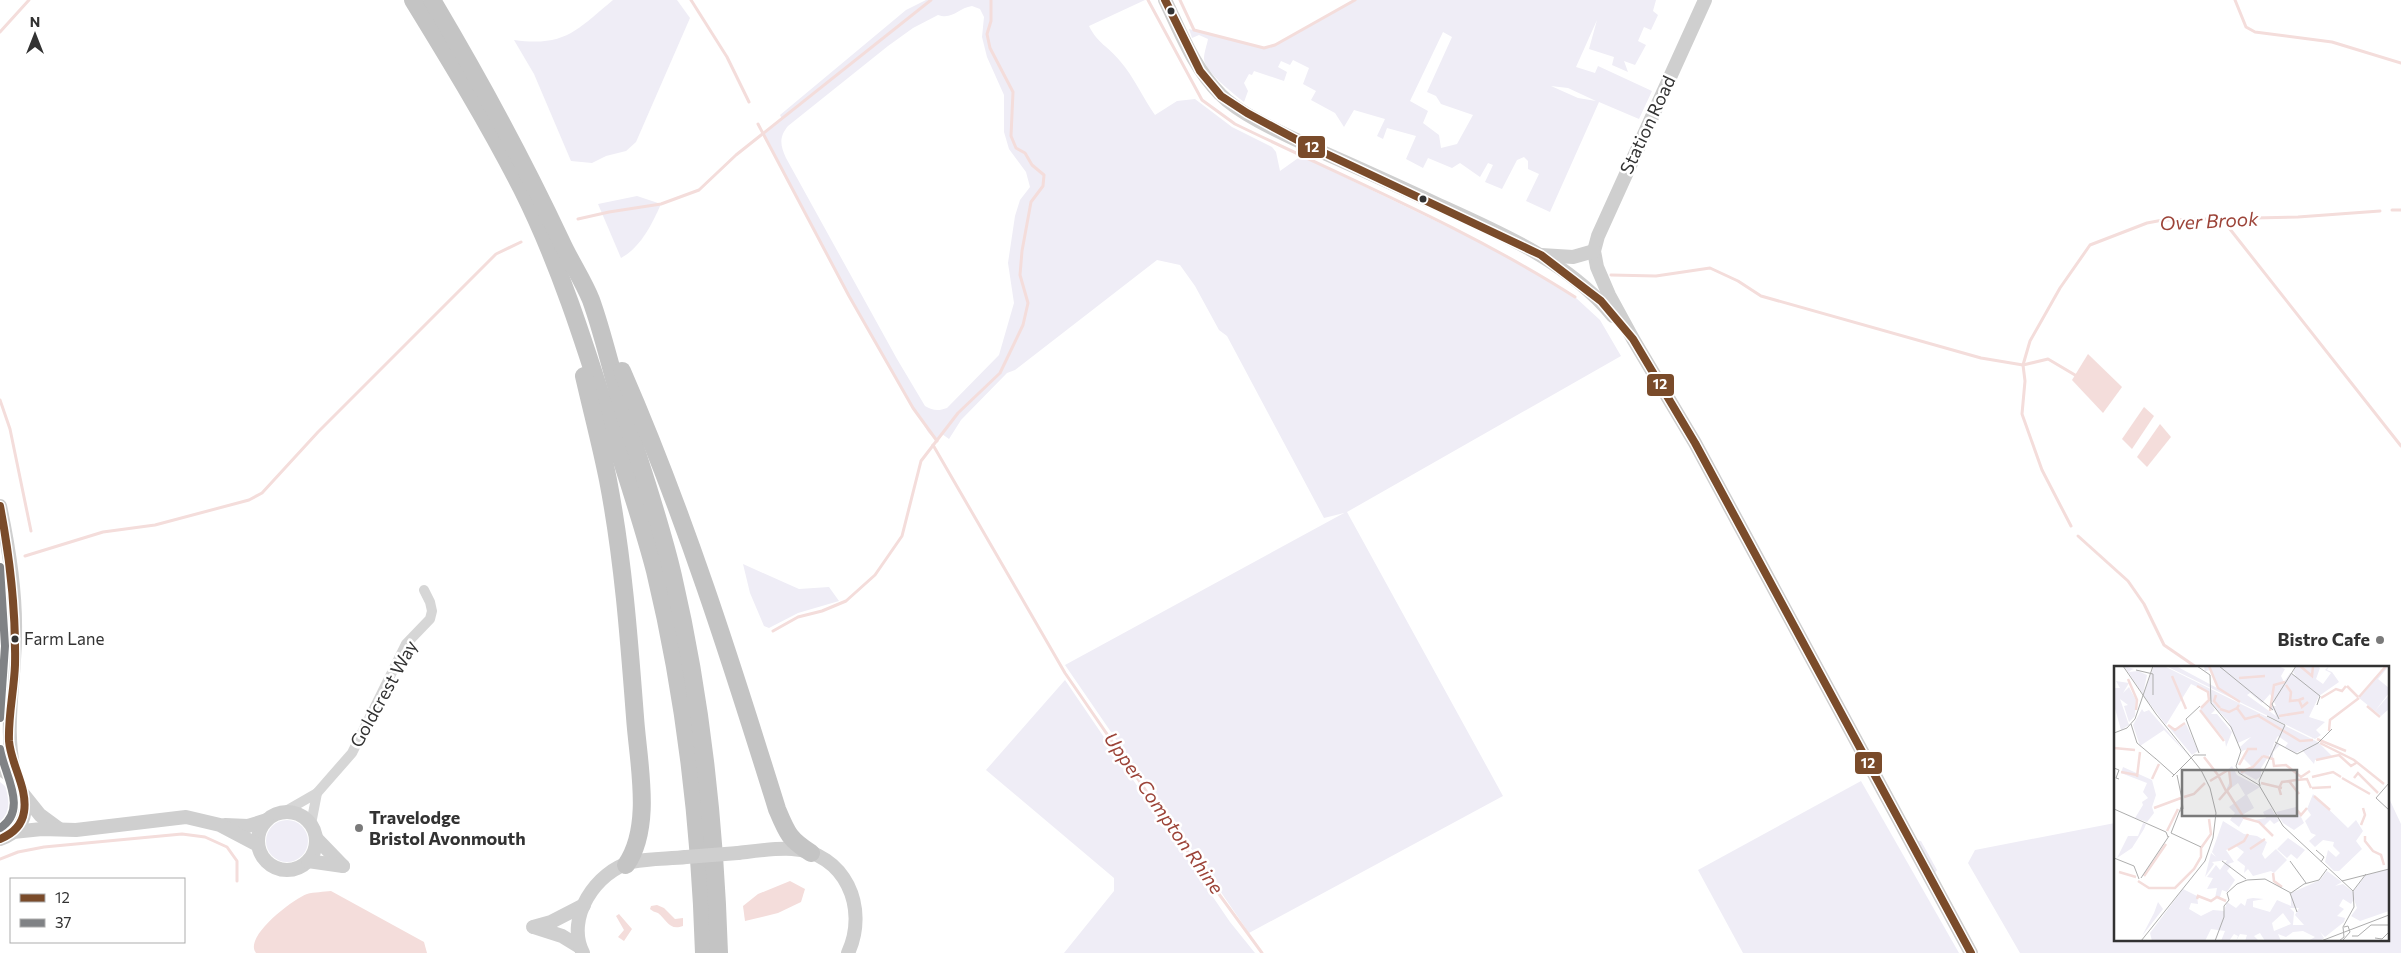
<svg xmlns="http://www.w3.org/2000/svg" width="2401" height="953" font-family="Commissioner,sans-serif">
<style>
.green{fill:#efedf6;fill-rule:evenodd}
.water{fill:#f4dddb}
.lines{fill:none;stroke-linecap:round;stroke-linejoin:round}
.stream{stroke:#f4dddb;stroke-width:3}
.street{stroke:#d6d6d6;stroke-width:10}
.secondary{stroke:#cfcfcf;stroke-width:14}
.highway{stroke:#c4c4c4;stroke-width:18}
.secondary-bridge{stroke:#cfcfcf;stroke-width:14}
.bus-1-casing{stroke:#fff;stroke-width:11}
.bus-2-casing{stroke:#fff;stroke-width:11}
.bus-1{stroke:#7a4b2a;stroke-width:8}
.bus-2{stroke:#808285;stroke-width:8}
.bus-dot{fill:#323232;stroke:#fff;stroke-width:2}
.poi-dot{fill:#7a7a7a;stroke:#fff;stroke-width:2}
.labels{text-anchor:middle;stroke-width:5;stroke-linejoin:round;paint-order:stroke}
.bus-label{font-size:17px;fill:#323232;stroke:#fff;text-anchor:start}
.street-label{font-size:18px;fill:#323232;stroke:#fff}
.poi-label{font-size:18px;font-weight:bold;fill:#323232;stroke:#fff;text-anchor:end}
.water-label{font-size:19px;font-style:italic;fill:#9c4338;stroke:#fff}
.inset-river{fill:none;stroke:#f4dddb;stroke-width:2.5}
.inset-road{fill:none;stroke:#adadad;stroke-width:1}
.view{fill:#7a7a7a;fill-opacity:0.15;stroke:#7a7a7a;stroke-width:2.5}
.inset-edge{fill:none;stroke:#323232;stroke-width:2.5}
.line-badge{stroke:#fff;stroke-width:2}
.badge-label{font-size:14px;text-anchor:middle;font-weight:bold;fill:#fff}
</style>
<rect width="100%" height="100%" fill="#fff"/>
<g class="green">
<path d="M613 0H677L690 18 636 142 626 151 606 156 592 163 571 161 534 74 514 40C565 47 577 30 613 0Z"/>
<path d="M926 0H1145L1089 26C1098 44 1108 46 1120 61 1134 77 1143 98 1155 115L1177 101 1195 99 1232 127 1272 147 1276 152 1280 171 1301 156 1473 239 1544 277 1575 297 1600 320 1621 356 1347 512 1503 796 1249 933 1065 665 1344 513 1324 518 1227 336 1219 330 1195 286 1180 265 1157 260 1015 370 1007 373 961 420 949 439 942 434 937 441 928 432 849 296 763 134 782 119 780 115 906 10ZM972 6 980 9 984 17 982 37 987 57 1004 95V132L1009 149 1026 172 1030 187 1020 200 1015 216 1008 263 1014 303 999 355 947 408C939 411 933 411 925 406L897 359 786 158C780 145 779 137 788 126L888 46 913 28 938 15C953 20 958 8 972 6Z"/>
<path d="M1355 0H1656L1653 11 1658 15 1651 30 1644 27 1638 41 1646 45 1635 65 1624 61 1628 72 1612 65 1614 57 1589 49 1597 20 1576 67 1595 73 1598 66 1652 91 1639 119 1599 102 1550 212 1526 201 1539 174 1528 169V161L1524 157 1517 160 1502 189 1485 182 1493 165 1488 163 1480 177 1460 163 1452 168 1428 158 1423 168 1406 159 1416 136 1387 128 1383 139 1377 136 1385 119 1354 110 1344 127 1335 113 1311 100 1316 91 1303 84 1309 68 1293 60 1290 65 1281 61 1278 67 1287 72 1284 81 1254 71 1252 75 1249 74 1244 83 1248 91 1244 102C1234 94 1205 72 1204 59 1204 52 1207 45 1208 39L1199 35 1192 38 1189 29 1264 48 1275 45ZM1443 32 1452 37 1427 92 1436 96 1441 104 1473 115 1457 144 1441 148 1439 135 1423 123 1428 111 1410 101ZM1551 86 1568 88 1596 101 1578 98Z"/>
<path d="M637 196 661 204C652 224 641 247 621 258L598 204Z"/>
<path d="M743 564 799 589 829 587 839 601 798 613 769 628 764 626 750 593Z"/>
<path d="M1065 680 1230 922 1255 953H1064L1114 891V878L986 770Z"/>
<path d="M1861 781 1959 953H1743L1698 870Z"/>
<path d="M0 782C16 793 16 813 0 824Z"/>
<path d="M2387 794 2401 824V953H2020L1968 863 1975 850 2115 823V939H2387Z"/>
<circle cx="287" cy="841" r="21"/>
<path d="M1914 840 1921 841 1937 870 1933 876Z"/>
</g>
<g class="water">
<path d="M2088 354 2122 387 2103 413 2072 380Z"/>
<path d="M2144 407 2154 416 2132 449 2122 439Z"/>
<path d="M2160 424 2171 437 2147 467 2137 457Z"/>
<path d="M790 881 805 889 801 902 778 913 745 921 743 906 758 894Z"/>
<path d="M331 891 424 942 427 953H256C243 937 293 899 307 894 314 892 324 892 331 891Z"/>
<path d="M657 905 664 908 675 919 683 918V926C669 931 667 920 658 913 655 912 652 911 650 909L651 906Z"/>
<path d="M619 914 632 929 624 941 618 937 624 930 616 916Z"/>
</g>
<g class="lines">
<g class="stream">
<path d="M691 0 727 57 749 102"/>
<path d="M1148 0 1202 100 1235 124C1348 179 1469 229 1575 297"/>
<path d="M1180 0 1194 30 1264 48 1275 45 1355 0"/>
<path d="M2235 0 2246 27 2255 32 2332 42 2401 63"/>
<path d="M0 32 29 0"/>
<path d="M758 124 849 296 913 408 937 441"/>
<path d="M2392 210H2401"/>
<path d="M578 219 609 212 661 204 699 190 736 155 931 0"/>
<path d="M2222 219 2401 446"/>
<path d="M1611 275 1656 276 1710 268 1738 281 1761 296 1981 358 2023 365 2048 359 2075 375"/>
<path d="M0 400 10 429 31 531"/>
<path d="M933 445 1065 673 1186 849 1262 953"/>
<path d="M2071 526 2042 470 2022 414 2025 381 2023 365 2030 341 2060 288 2090 245 2147 223 2163 220 2298 217 2380 211"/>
<path d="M2078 536 2128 581 2144 604 2164 645 2196 667"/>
<path d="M25 556 103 532 155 525 249 500 262 493 318 432 496 254 521 242"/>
<path d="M773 631 798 617 822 611 846 601 875 575 902 536 921 461 958 413 1000 373 1023 325 1028 303 1020 275 1022 251 1031 202 1043 186 1044 175 1032 165 1025 153 1016 148 1011 136 1013 92 990 48 987 34 991 21V0"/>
<path d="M0 859 18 852 44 847 182 834 205 837 227 847 237 861V881"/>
</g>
<g class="street">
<path d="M284 812 317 793 352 753 406 644 430 619 432 611 430 602 424 590"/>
<path d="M311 824 317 793"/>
</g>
<g class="secondary">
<path d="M1165 0C1181 33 1194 68 1220 94 1242 117 1293 138 1322 152 1361 169 1400 187 1439 205 1501 233 1569 262 1613 316"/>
<path d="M1705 0 1598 236 1594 251 1597 267 1609 295 1633 339 1695 443 1971 953"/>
<path d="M1541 255 1573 257 1594 251"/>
<path d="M0 506C9 548 16 592 15 634 15 684 2 734 17 781"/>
<path d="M0 769C30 783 36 828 0 839"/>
<path d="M24 795 40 815 59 829"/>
<circle cx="287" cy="841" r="29"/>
<path d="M225 825 248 826 267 820"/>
<path d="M13 832 42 829 76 830 186 817 220 825 258 845"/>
<path d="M316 838 343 866"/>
<path d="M738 853C755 851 774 848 792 849 845 852 869 908 848 953"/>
<path d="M308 861 343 866"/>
<path d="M533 927 551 922 584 905"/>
<path d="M534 927 562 936 580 947"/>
<path d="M583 953C565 918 596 871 632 862 650 858 669 859 686 857"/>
</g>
<g class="highway">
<path d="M413 0C451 62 489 124 522 189 559 263 584 342 609 421 625 471 642 521 655 571 685 696 700 825 704 953"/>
<path d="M432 0C479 79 522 158 561 241 570 261 583 280 591 300 604 336 612 375 624 412 641 467 660 520 673 576 702 700 715 826 719 953"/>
<path d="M622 371C684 513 731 661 777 809 787 833 789 839 811 853"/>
<path d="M584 376C592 411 601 445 608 480 623 558 629 638 635 717 638 762 653 826 626 865"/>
</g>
<path class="secondary-bridge" d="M686 857 738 853"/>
<g class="bus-1-casing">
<g id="bus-1">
<path d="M1165 0 1200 71 1221 96 1247 113 1301 142 1541 255 1601 301 1633 339 1695 443 1971 953"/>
<path d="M0 506C10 558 16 612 15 665 14 691 8 716 9 741 11 765 28 788 24 812 22 825 12 834 0 839"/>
</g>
</g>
<g class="bus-2-casing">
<g id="bus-2">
<path d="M0 567 5 646 0 718"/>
<path d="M0 749C4 774 29 810 0 828"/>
</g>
</g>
<use href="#bus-1" class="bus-1"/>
<use href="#bus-2" class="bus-2"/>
</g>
<g class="bus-dot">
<circle cx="1171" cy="11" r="4.5"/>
<circle cx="1423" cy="199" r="4.5"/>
<circle cx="15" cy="639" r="4.5"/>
</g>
<g class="poi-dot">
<circle cx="2380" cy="640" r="5"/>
<circle cx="359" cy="828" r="5"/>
</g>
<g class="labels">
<g class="bus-label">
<text x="24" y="645">Farm Lane</text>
</g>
<g class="street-label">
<text transform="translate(1648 125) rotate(-65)" y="6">Station Road</text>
<text transform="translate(384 694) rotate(-61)" y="6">Goldcrest Way</text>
</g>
<g class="poi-label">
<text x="2370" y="646">Bistro Cafe</text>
<text x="369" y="824" text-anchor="start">Travelodge<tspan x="369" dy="21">Bristol Avonmouth</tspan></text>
</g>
<g class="water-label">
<text transform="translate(2209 221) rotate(-3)" y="7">Over Brook</text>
<text transform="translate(1164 813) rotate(55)" y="7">Upper Compton Rhine</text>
</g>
</g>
<g transform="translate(2114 666)">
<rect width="275" height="275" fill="#fff"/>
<path d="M10 0 20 3 17 4 15 6 24 5 33 9 29 28ZM40 0H50L204 76 218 90 201 94 200 98 188 84 182 87 171 81 174 77 164 70 160 77 157 87 161 77 166 79 159 86V93L156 92V88L147 102V110L142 114 130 107 128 109 125 105 138 101 130 93 134 83 128 85 126 81 137 71 124 77 114 55 98 38 94 26 77 18 52 59 29 29ZM52 0H62L103 22 96 4 91 5 90 1 164 0 171 3 167 10 170 16 176 7 182 10 179 6 182 0H203L206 2 202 13 209 18 217 7 211 4 215 0 213 4 218 6 225 16 205 30 195 51 211 56 202 64 207 69 201 73ZM136 27 148 37 156 28 162 40H156V44L159 43 162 50 133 29ZM272 0H275L264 13 275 22V27L261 45 245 32ZM2 15 15 17 9 27 15 21 22 34 21 50 15 56 10 40 14 39 6 33 15 59 7 64 0 39V22H6ZM275 29V43L267 50 261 45ZM95 34 101 44 97 48H103L118 66 112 81 111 74 86 43ZM28 43 30 46 35 44 76 91 50 64 26 80 19 59ZM72 58 84 85 78 89 53 59 61 65ZM118 100 123 109 146 121 133 129 140 142 128 149 130 152 125 161 116 154 121 147 115 141 131 129 124 117 113 125 105 111ZM115 104 117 113 112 124 105 111ZM9 101 38 114 42 129 38 141 40 147 33 156 21 152 29 139 28 136 34 132 29 126 33 117 7 107ZM199 128 234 162 242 154 249 165 242 175 248 183 225 205H220L211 196 214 184 222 191 226 187 219 180 220 176 209 174 201 181 195 175 202 169 197 167 191 155 197 149 193 143ZM182 141 190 157 180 164 169 157 162 146ZM157 142 165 155 160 158 156 154 150 160 140 154 152 152 149 146ZM109 155 130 168 143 170 153 176 148 188 151 193 162 183 173 194 160 207 157 205 139 210 134 203 130 207 131 200 123 194 130 186 122 180 112 184 120 196 114 198 117 200 113 205 121 214 113 226 108 224 106 231 101 232 103 222 93 223 99 212 93 211 102 199 106 204 113 194 98 196 100 198 91 211 97 187 102 191 98 186ZM29 157 32 158 30 163 18 182 3 192 14 170H24ZM174 172 191 184 183 193 177 188 173 192 163 183ZM275 203V245L246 255 237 250 243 242 240 233 237 238 229 233 225 240 230 243 223 250 231 252 230 256 211 271 206 266 210 272 206 275H194L201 271 189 265 179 266 172 271 164 268 167 275H151L146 267 140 270 145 275H131L133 269 126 268 122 275 124 270 120 268 115 275H107L111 265 97 263 91 275H38L36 267 69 223 83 230 84 238 77 237 75 243 87 250 99 244 110 245 113 236 122 242 127 237 131 240 133 233 139 232 150 233 139 235V241L156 246 163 234 177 240V227L206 214 213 205 228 216 221 220 229 218 239 226 252 209ZM176 242H185L181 249 190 259H179L180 246ZM169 247 177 258 160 265 158 257ZM44 236 49 243 28 270 40 247Z" fill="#efedf6" fill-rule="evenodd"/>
<path class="inset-river" d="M95 0 104 22 126 36M186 0 198 10 199 0M58 10 72 43M125 12 151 10M14 13 23 34 22 44M172 19 177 26 176 35 185 34M83 20 94 26 95 34 87 42M233 20 244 31M102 29 100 35 106 42M245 31 272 0M190 32 185 34 188 41 194 36M207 32 222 23 228 25 232 20M125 39 123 42 131 53 146 49M253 40 266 51M106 43 115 46 123 42M86 44 110 75M156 45 160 19 171 16M143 49 186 75 199 74M165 50 190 46M54 59 61 64 71 57M215 65 216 54 245 32M203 73 232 85M206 77 240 94 270 118M0 82 21 84M149 90 159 93 160 100 172 99 187 111 196 105M90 91 104 109M202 94 225 89 237 100 242 97M125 99 134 83H143M7 106 23 109M127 106 139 101 149 90M23 111 26 86M105 111 112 125M198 111 219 106 227 111M228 112 256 128M240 112 244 107 264 127M38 113 45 98M183 114 193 113 197 122M96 115 114 104M175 115 185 128M147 117 168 122M198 122 217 121M113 125 130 152 145 156 159 170M167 129 165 122 168 116 182 114M200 130 216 144M70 131 80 128 91 117M105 134 117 120 115 104M40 142 67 132M183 144 187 149 193 142M247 159 251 149 249 142M53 165 64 143M251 170V175L259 185 267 189 270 199M136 183 151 173M114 184 130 175 134 168M5 206 22 211M159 207 160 215 168 221M30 210 52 178M24 215 35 222H61L80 203 87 191V182L97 168 95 153M83 233 84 230 97 235 103 231 112 235"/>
<path class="inset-road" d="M9 0 42 48 87 104 96 122 102 147 99 172 91 195 27 275M83 0 96 9 97 37 117 61 127 85 122 100 125 107 145 119 169 160 239 225 240 241 229 261 230 271 225 275M105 0 159 44M0 3V19M22 4 39 8V29M177 7 206 30 203 39M165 53 158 38 182 0M17 58 23 77 42 93M0 67 13 62 21 53 39 0M161 76 183 88 204 77 218 63M85 87 72 53 86 40M41 92 60 109M0 102 5 104 2 112 5 113M63 109 68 133 69 143 65 146M58 111 80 89H92M275 117 262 132 275 144M146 120 145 115 171 59 153 50M68 139 57 167 87 181M0 143 52 166 54 171M202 184 210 191 207 196M0 192 20 200 25 213M108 195 132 213M176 195 192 217M27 212 55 170M228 215 275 203M239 225 252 208M176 227 183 246M238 270H244L257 259H275M261 272 268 273 275 266M229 274 236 266 234 260 230 261M101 275 110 251V240L115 234 113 227 123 218 133 214 151 213 177 227 190 218 205 214 213 203M207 275 275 249"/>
<path class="view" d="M68 104H183V150H68Z"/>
<rect width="275" height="275" class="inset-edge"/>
</g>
<g class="line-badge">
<rect x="1297" y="135" width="29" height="24" rx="5" fill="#7a4b2a"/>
<rect x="1646" y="373" width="29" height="24" rx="5" fill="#7a4b2a"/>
<rect x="1854" y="751" width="29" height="24" rx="5" fill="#7a4b2a"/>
</g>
<g class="badge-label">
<text x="1312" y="152">12</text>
<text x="1660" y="389">12</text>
<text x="1868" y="768">12</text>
</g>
<rect x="10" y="878" width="175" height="65" fill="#ffffff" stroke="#adadad"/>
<rect x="20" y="894" width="25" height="8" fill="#7a4b2a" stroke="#adadad"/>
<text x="55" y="903" font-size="15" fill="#323232">12</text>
<rect x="20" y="919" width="25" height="8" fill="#808285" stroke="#adadad"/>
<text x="55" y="928" font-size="15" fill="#323232">37</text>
<g transform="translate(35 35)" stroke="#ffffff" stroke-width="4" paint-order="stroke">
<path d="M0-4L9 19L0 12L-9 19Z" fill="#323232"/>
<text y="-8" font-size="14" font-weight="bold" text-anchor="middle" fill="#323232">N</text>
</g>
</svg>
